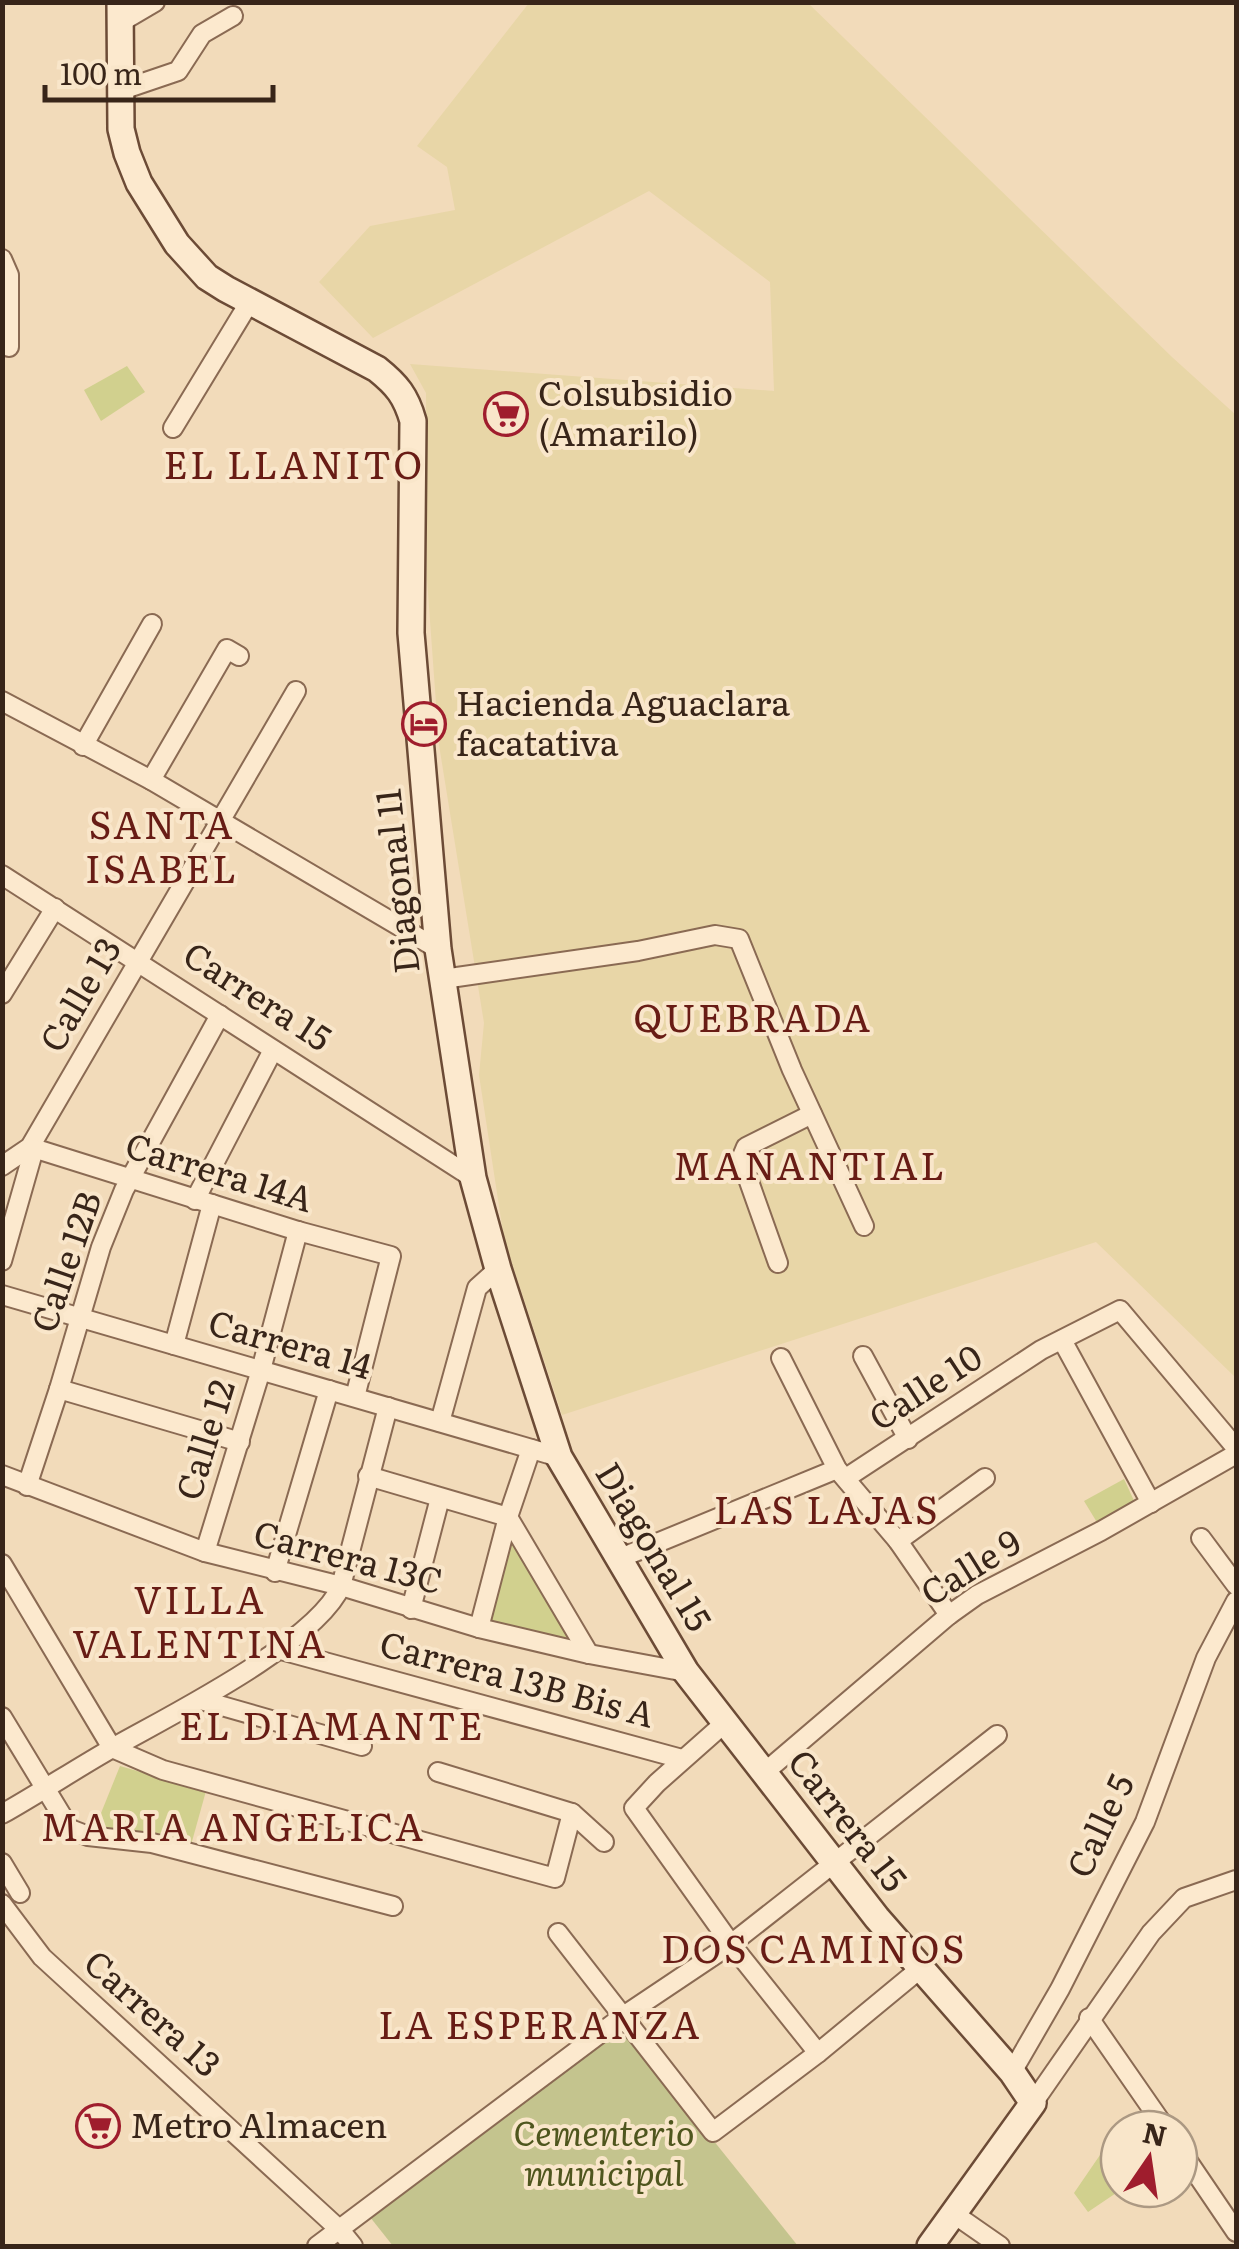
<svg xmlns="http://www.w3.org/2000/svg" width="1239" height="2249" font-family="Literata,serif">
<style>
.farmland{fill:#e8d6a7}
.green{fill:#d1d08e}
.cemetery{fill:#c4c48e}
.lines{fill:none;stroke-linecap:round;stroke-linejoin:round}
.street-casing{stroke:#8a6a53;stroke-width:22}
.secondary-casing{stroke:#6c4b36;stroke-width:30}
.street{stroke:#fce9ce;stroke-width:18}
.secondary{stroke:#fce9ce;stroke-width:25}
.labels{text-anchor:middle;stroke-width:8;stroke-linejoin:round;paint-order:stroke}
.poi-label{font-size:35px;fill:#382519;stroke:#f9e6ca;text-anchor:start}
.street-label{font-size:35px;fill:#382519;stroke:#f9e6ca}
.park-label{font-size:35px;font-style:italic;fill:#4f561e;stroke:#f9e6ca}
.neighbourhood-label{font-size:38px;letter-spacing:2.5px;fill:#681c15;stroke:#f9e6ca}
</style>
<rect width="100%" height="100%" fill="#f2dbba"/>
<path class="farmland" d="M529 3H808L1172 357 1236 415V1378L1096 1242 562 1415 504 1239 479 1075 484 1023 439 745 427 579 426 393 410 364 774 391 770 282 649 191 373 338 319 282 370 226 455 210 447 167 417 146Z"/>
<g class="green">
<path d="M127 366 145 392 101 421 84 390Z"/>
<path d="M1124 1479 1136 1505 1098 1524 1084 1501Z"/>
<path d="M512 1539 572 1643 488 1620Z"/>
<path d="M120 1766 206 1791 191 1845 95 1828Z"/>
<path d="M1100 2155 1119 2180V2189H1122L1088 2212 1074 2193Z"/>
</g>
<path class="cemetery" d="M620 2024 798 2246H393L366 2212Z"/>
<g class="lines">
<g class="street-casing">
<g id="street">
<path d="M121 22 155 2"/>
<path d="M122 90 178 71 202 34 233 16"/>
<path d="M2 259 9 275V347"/>
<path d="M173 428 249 303"/>
<path d="M2 701 151 780 438 949"/>
<path d="M83 746 152 624"/>
<path d="M151 780 227 649 239 656"/>
<path d="M2 875 473 1178"/>
<path d="M443 979 638 951 715 935 739 939 792 1070 864 1226"/>
<path d="M2 994 55 908"/>
<path d="M30 1147 298 1231 391 1256 355 1397"/>
<path d="M2 1166 30 1147 296 691"/>
<path d="M195 1200 273 1050"/>
<path d="M2 1261 34 1149"/>
<path d="M778 1263 741 1159 746 1147 812 1114"/>
<path d="M2 1295 559 1457"/>
<path d="M1062 1340 1151 1503"/>
<path d="M174 1345 212 1204"/>
<path d="M863 1356 908 1439"/>
<path d="M781 1358 837 1469 898 1541 949 1615"/>
<path d="M59 1389 240 1442"/>
<path d="M440 1422 477 1288 498 1269"/>
<path d="M2 1475 205 1552 341 1586 479 1628 589 1654 686 1672"/>
<path d="M368 1476 508 1517 589 1654"/>
<path d="M846 1478 1041 1350 1120 1310 1236 1448"/>
<path d="M27 1486 59 1389 101 1247 124 1190 220 1015"/>
<path d="M1201 1538 1236 1585"/>
<path d="M898 1541 985 1478"/>
<path d="M205 1552 261 1370 298 1231"/>
<path d="M618 1559 837 1469"/>
<path d="M2 1564 112 1748 163 1770 555 1878 572 1813 438 1772"/>
<path d="M275 1572 329 1390"/>
<path d="M411 1609 440 1498"/>
<path d="M479 1628 508 1517 531 1449"/>
<path d="M277 1649 682 1759"/>
<path d="M201 1700 362 1746"/>
<path d="M2 1717 70 1829 88 1836 152 1843 393 1906"/>
<path d="M727 1721 657 1783 634 1808 731 1944 818 2053"/>
<path d="M765 1772 949 1615 977 1595 1101 1531 1236 1454"/>
<path d="M572 1813 604 1842"/>
<path d="M2 1814C41 1792 77 1768 116 1746 171 1715 317 1642 341 1586L388 1407"/>
<path d="M2 1863 20 1893"/>
<path d="M2 1904 42 1957 340 2230 353 2246"/>
<path d="M558 1933 713 2132 818 2053 921 1968"/>
<path d="M1089 2018 1166 2129"/>
<path d="M1012 2072 1060 1989 1145 1822 1206 1658 1236 1601"/>
<path d="M1033 2103 1151 1933 1184 1898 1236 1880"/>
<path d="M1179 2148 1236 2232"/>
<path d="M954 2214 1000 2246"/>
<path d="M317 2246 622 2017 731 1944 997 1735"/>
</g>
</g>
<g class="secondary-casing">
<path id="secondary" d="M120 2 121 129 127 153 139 183 177 244 207 277 226 289 377 369C397 385 406 396 413 421L411 633 438 949 473 1178 498 1269 559 1457 686 1672 877 1918 1012 2072 1033 2103 930 2246"/>
</g>
<use href="#street" class="street"/>
<use href="#secondary" class="secondary"/>
</g>
<defs>
<g id="supermarket-ring" transform="scale(2.25)"><circle r="9.5" fill="#f9e6ca" stroke="#9f1d2d" stroke-width="1.5"/><path d="M-6-5.5h2.5l.6 2H6L4.5 2H-2.5L-4.4-4H-6ZM-1.5 3.2a1.3 1.3 0 1 0 .1 0ZM3 3.2a1.3 1.3 0 1 0 .1 0Z" fill="#9f1d2d"/></g>
<g id="hotel-ring" transform="scale(2.25)"><circle r="9.5" fill="#f9e6ca" stroke="#9f1d2d" stroke-width="1.5"/><path d="M-6-4.5h1.5V1H6V5H4.5V3h-9V5H-6ZM-4 0a1.8 1.8 0 1 1 3.6 0ZM.5 0V-2.5h3Q6-2.5 6 0Z" fill="#9f1d2d"/></g>
</defs>
<g fill-rule="evenodd">
<use href="#supermarket-ring" x="506" y="414"/>
<use href="#hotel-ring" x="424" y="724"/>
<use href="#supermarket-ring" x="98" y="2126"/>
</g>
<g class="labels">
<g class="poi-label">
<text x="538" y="406">Colsubsidio<tspan x="538" dy="40">(Amarilo)</tspan></text>
<text x="456" y="716">Hacienda Aguaclara<tspan x="456" dy="40">facatativa</tspan></text>
<text x="130" y="2138">Metro Almacen</text>
</g>
<g class="street-label">
<text transform="translate(398 881) rotate(-96)" y="12">Diagonal 11</text>
<text transform="translate(81 995) rotate(-60)" y="12">Calle 13</text>
<text transform="translate(257 997) rotate(33)" y="12">Carrera 15</text>
<text transform="translate(219 1173) rotate(17)" y="12">Carrera 14A</text>
<text transform="translate(67 1262) rotate(-71)" y="12">Calle 12B</text>
<text transform="translate(290 1345) rotate(16)" y="12">Carrera 14</text>
<text transform="translate(926 1388) rotate(-33)" y="12">Calle 10</text>
<text transform="translate(206 1440) rotate(-73)" y="12">Calle 12</text>
<text transform="translate(653 1547) rotate(59)" y="12">Diagonal 15</text>
<text transform="translate(348 1558) rotate(15)" y="12">Carrera 13C</text>
<text transform="translate(971 1568) rotate(-32)" y="12">Calle 9</text>
<text transform="translate(517 1680) rotate(15)" y="12">Carrera 13B Bis A</text>
<text transform="translate(847 1821) rotate(52)" y="12">Carrera 15</text>
<text transform="translate(1101 1826) rotate(-65)" y="12">Calle 5</text>
<text transform="translate(152 2014) rotate(42)" y="12">Carrera 13</text>
</g>
<g class="park-label">
<text x="604" y="2146">Cementerio<tspan x="604" dy="40">municipal</tspan></text>
</g>
<g class="neighbourhood-label">
<text x="294" y="479">EL LLANITO</text>
<text x="162" y="839">SANTA<tspan x="162" dy="44">ISABEL</tspan></text>
<text x="753" y="1032">QUEBRADA</text>
<text x="810" y="1180">MANANTIAL</text>
<text x="827" y="1524">LAS LAJAS</text>
<text x="200" y="1614">VILLA<tspan x="200" dy="44">VALENTINA</tspan></text>
<text x="332" y="1740">EL DIAMANTE</text>
<text x="233" y="1841">MARIA ANGELICA</text>
<text x="814" y="1963">DOS CAMINOS</text>
<text x="540" y="2039">LA ESPERANZA</text>
</g>
</g>
<rect width="1239" height="2249" fill="none" stroke="#382519" stroke-width="10"/>
<g transform="translate(1149 2159) rotate(13)"><circle r="48" fill="#f9e6ca" stroke="#ac9983" stroke-width="2.5"/>
<path d="M0-8L18 38L0 25L-18 38Z" fill="#9f1d2d"/>
<text y="-15" font-size="28" font-weight="bold" text-anchor="middle" fill="#382519">N</text>
</g>
<path d="M45 85v15h228v-15" fill="none" stroke="#382519" stroke-width="5"/>
<text x="60" y="85" font-size="30" fill="#382519" stroke="#f9e6ca" stroke-width="8" paint-order="stroke">100 m</text>
</svg>
